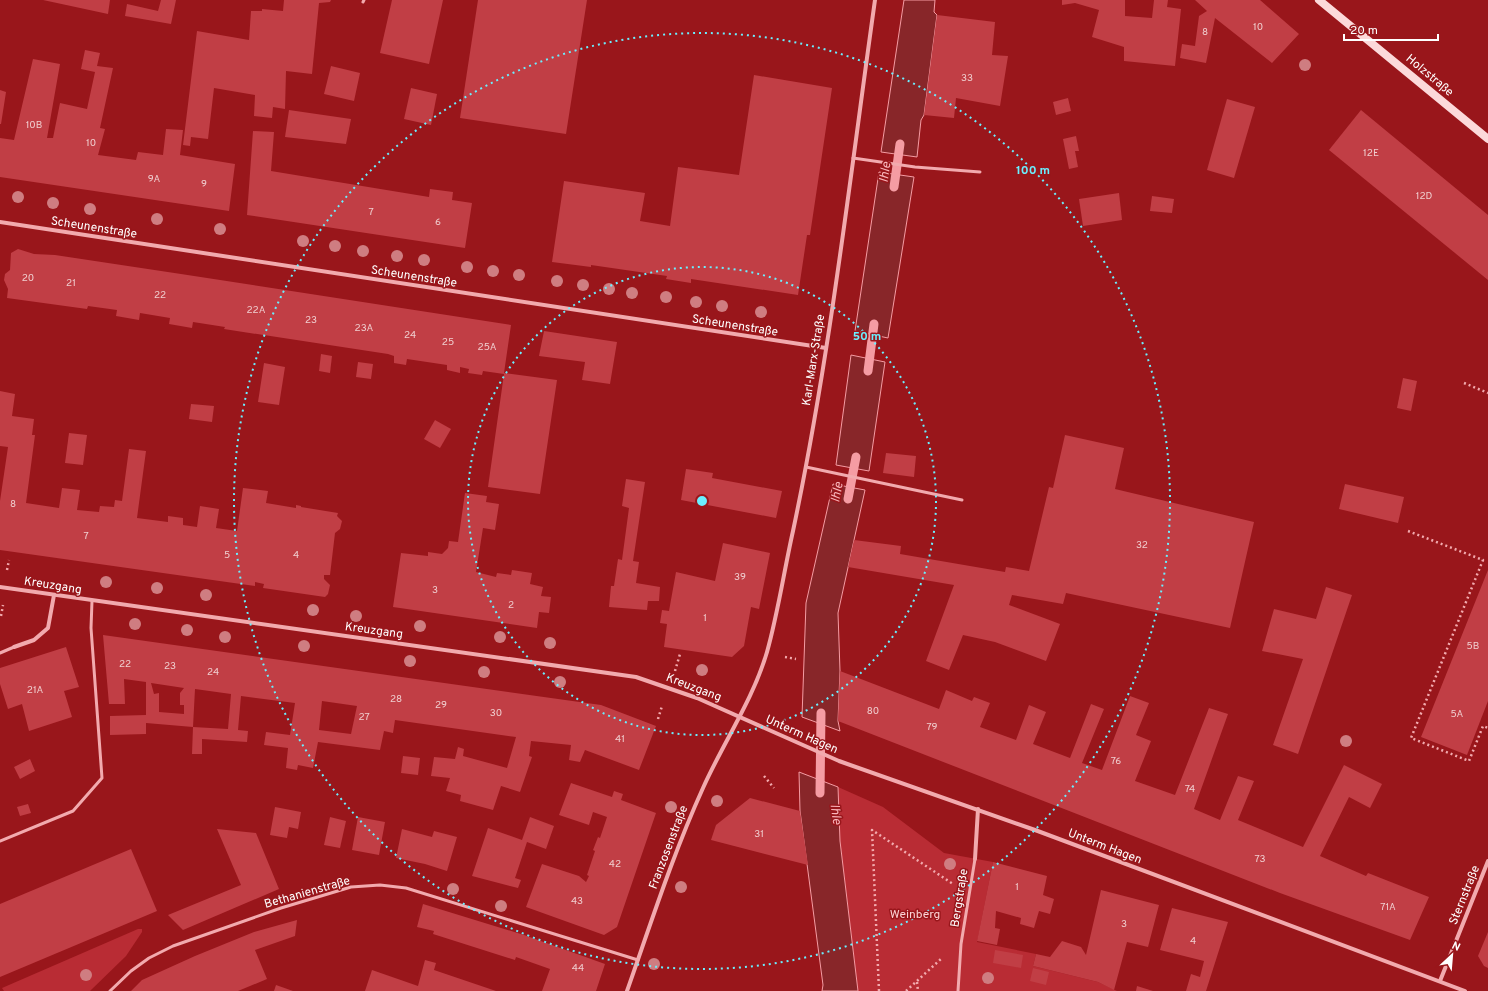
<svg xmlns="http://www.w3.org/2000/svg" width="1488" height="991" font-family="Overpass,sans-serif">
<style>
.green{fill:#b92c34}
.water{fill:#882629;stroke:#f59ca3}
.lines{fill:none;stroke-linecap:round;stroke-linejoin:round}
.stream{stroke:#f59ca3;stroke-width:9}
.building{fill:#c13e45;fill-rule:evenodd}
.path{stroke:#f2aaae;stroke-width:2.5;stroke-dasharray:2 3;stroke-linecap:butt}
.lane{stroke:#f2aaae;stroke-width:3}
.street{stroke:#f2aaae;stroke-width:4}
.secondary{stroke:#fcd9da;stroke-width:8}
.tree{fill:#cf7d81}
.ring{fill:none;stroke:#6befff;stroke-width:2;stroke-dasharray:2 4}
.labels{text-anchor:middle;stroke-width:3;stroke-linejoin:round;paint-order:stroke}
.number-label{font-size:10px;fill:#f0cfd0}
.street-label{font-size:12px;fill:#fff;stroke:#99161b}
.park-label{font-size:12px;fill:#fcd2d4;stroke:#99161b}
.water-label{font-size:13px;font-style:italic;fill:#f9b6bb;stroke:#99161b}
.centre{fill:#6befff;stroke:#99161b;stroke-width:2}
.ring-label{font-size:12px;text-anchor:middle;font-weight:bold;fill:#6befff;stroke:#99161b;stroke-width:3;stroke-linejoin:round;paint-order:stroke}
</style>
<rect width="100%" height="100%" fill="#99161b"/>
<g class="green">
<path d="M838 787 883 807 944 853 993 862 977 942 1036 954 1033 966 1098 982 1117 991H858L840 841Z"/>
<path d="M138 929H142V932L126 956 90 991H4L2 988Z"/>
</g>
<g class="water">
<path d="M904 0H935L934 12 937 15 924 115 921 120 917 157 881 152Z"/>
<path d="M879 172 914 177 888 338 855 331Z"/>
<path d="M851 355 885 362 869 471 836 465Z"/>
<path d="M833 484 865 490 838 613 840 671 838 721 840 731 802 717 806 603Z"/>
<path d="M799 772 838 787 840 841 858 991H822L823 985 800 811Z"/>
</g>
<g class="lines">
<g class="stream">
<path d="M894 187 900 144"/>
<path d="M868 371 874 324"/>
<path d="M848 499 856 457"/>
<path d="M820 793 821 713"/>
</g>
</g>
<g class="building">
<path d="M43 0H110L108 14Z"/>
<path d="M161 0H176L171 24 125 16 127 4 158 11Z"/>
<path d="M284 0H331L330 2 319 3 312 74 286 71 285 109 273 107 272 118 254 116 255 95 214 88 208 139 191 137 190 146 183 145 197 31 249 40 251 11H262V9L283 11Z"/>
<path d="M392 0H443L429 64 380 53Z"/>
<path d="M478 0H587L566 134 460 118Z"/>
<path d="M1062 0H1125V16L1152 18 1154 0H1168L1167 7 1181 9 1175 66 1124 61V47L1092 37 1099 10 1075 3 1062 5Z"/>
<path d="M1195 0H1260L1299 34 1272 63 1215 18 1206 63 1180 58 1182 44 1195 46 1199 16 1207 11Z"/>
<path d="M937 15 995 22 992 55 1008 56 1000 106 956 98 954 118 924 115Z"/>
<path d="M85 50 100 53 97 66 113 68 100 128 105 129 98 155 136 160 138 152 163 155 166 129 183 130 180 155 235 164 229 211 0 177V138L14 140 33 59 60 64 47 138H53L60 103 87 109 95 72 81 69Z"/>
<path d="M331 66 360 73 354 101 324 94Z"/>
<path d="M754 75 832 88 810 235H807L798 295 691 279V283L666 279 667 276 591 265V267L552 262 564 181 645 193 640 221 670 226 678 167 739 175Z"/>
<path d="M411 88 437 94 431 125 404 119Z"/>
<path d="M0 90 6 92 1 124H0Z"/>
<path d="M1068 98 1071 111 1056 115 1053 102Z"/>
<path d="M1227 99 1255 107 1234 178 1207 170Z"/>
<path d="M289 110 351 119 346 144 285 137Z"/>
<path d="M1361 110 1488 215V280L1329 150Z"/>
<path d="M253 131 274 132 271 171 429 197 430 189 453 192 452 200 472 203 465 248 247 215Z"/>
<path d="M1076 136 1079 151H1075L1078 167 1069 169 1063 139Z"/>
<path d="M1119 193 1122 220 1083 226 1079 199Z"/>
<path d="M1152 196 1174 199 1172 213 1150 211Z"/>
<path d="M18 249 34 254 55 255 181 274 511 325 504 373 557 380 540 494 488 487 504 374 483 371 482 375 468 373 469 369 460 367V373L447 370V365L407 359 406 365 394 363V356L388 354 224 329 225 327 193 322 192 328 169 324 170 318 140 313 139 320 116 316 117 310 88 306 87 309 7 298 8 289 4 280 5 274 10 270 11 253Z"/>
<path d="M544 331 617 342 610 384 582 380 585 362 539 356Z"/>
<path d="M321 354 332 356 330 373 319 371Z"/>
<path d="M358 362 373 364 371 379 356 377Z"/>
<path d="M264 363 285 367 279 405 258 402Z"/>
<path d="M1403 378 1417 381 1411 411 1397 408Z"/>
<path d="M0 391 15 394 12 416 34 419 32 435H35L26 503 59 508 62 488 80 490 77 510 99 512 100 506 114 507 115 500 122 501 129 449 146 451 137 518 168 522V516L183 518V525L197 527 200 506 219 509 216 528 237 531 243 488 268 491 266 503 296 508V505L301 506V507L338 513 337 516 342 521 340 529 335 533 330 575H324V579L330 585 328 594 325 597 263 588 264 584 255 582V586L0 550V501L8 447 0 446Z"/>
<path d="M191 404 214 406 212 422 189 419Z"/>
<path d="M435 420 451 429 440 448 424 439Z"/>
<path d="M69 433 87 435 83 465 65 463Z"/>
<path d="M1065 435 1124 448 1115 489 1254 522 1230 628 1066 593 1063 604 1012 595 1009 605 1060 624 1046 661 995 642 963 635 949 670 926 661 954 585 848 567 854 540 901 546 900 554 1005 572 1006 567 1029 571 1049 487 1053 488Z"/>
<path d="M886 453 916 456 914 477 883 473Z"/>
<path d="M686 469 713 473 712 478 782 491 776 518 681 500Z"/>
<path d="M626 479 645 482 633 561 639 562 636 583 660 587 659 601H648L647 610 609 607 611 586H614L618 559 622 560 629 508 622 506Z"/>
<path d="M1345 484 1404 497 1398 523 1339 509Z"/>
<path d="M465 493 487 496 486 502 499 504 495 530 483 528 476 572 496 577 497 573 511 575 512 570 532 573 530 584 543 587 541 596 551 597 549 613 539 612 537 628 393 607 401 553 428 556V552L442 554 448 548 449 541 458 542Z"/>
<path d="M723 543 770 553 759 609 751 607 744 646 732 657 664 647 667 624 660 623 662 610 669 611 676 572 715 581Z"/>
<path d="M1488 570V701L1467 755 1421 737Z"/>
<path d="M1326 587 1352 595 1298 754 1273 745 1303 659 1262 651 1274 609 1316 619Z"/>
<path d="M103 635 601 705 656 726 639 770 585 750 580 762 569 760 571 745 531 741 529 756 532 757 520 792 501 786 493 810 460 801 461 795 446 791 450 778 431 776 434 757 455 759 458 747 464 749 463 756 507 768 516 737 395 720 393 733 384 731 380 750 318 742 313 768 298 765 297 770 286 768 288 748 264 745 266 732 290 735 295 703 241 696 238 730 248 731 247 742 202 739V754H192L193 727 228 729 231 694 195 689 193 727 146 723V734L110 735V716L146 715V682L124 679 125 704H109ZM151 683 184 688 180 693V705H184V714L159 712V693L154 694ZM322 701 357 706 351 734 319 730Z"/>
<path d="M66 647 79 687 64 691 72 717 29 731 22 704 8 709 0 684V668Z"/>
<path d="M840 671 939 709 946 690 972 701 974 697 990 703 980 727 1016 740 1029 705 1046 712 1033 744 1070 758 1091 704 1104 709 1082 763 1102 770 1130 696 1149 703 1136 735 1151 741 1135 781 1175 795 1209 708 1228 714 1194 809 1220 820 1238 776 1254 781 1238 820 1303 847 1344 765 1382 784 1370 808 1349 797 1320 856 1366 876 1368 873 1429 897 1410 940 1280 893 838 721Z"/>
<path d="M403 756 420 758 418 775 401 773Z"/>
<path d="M30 759 35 771 20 779 14 767Z"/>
<path d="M571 783 612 797 614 791 623 794 621 800 656 813 617 927 604 935 526 907 542 864 579 876 586 882 589 876 587 875 595 851 593 850 598 837 600 838 607 817 593 812 589 825 559 815Z"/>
<path d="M750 798 800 811 808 865 711 840 716 825Z"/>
<path d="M28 804 31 813 20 816 17 807Z"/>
<path d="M275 807 301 812 298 829 289 827 287 838 270 835Z"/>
<path d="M330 817 346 821 340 848 324 845Z"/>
<path d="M358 817 385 822 379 855 352 850Z"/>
<path d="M530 817 554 826 546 849 527 842 515 878 521 880 518 888 472 876 488 828 522 840Z"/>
<path d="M217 829 256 833 279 889 183 930 168 915 241 885Z"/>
<path d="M402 829 432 837 434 831 457 837 447 871 425 864 396 858Z"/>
<path d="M131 849 157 911 0 977V904Z"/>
<path d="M993 862 1047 876 1043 895 1054 899 1050 914 1039 911 1034 928 1020 924 1021 918 996 911 995 928 1000 929 997 945 977 941Z"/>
<path d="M1101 890 1159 905 1148 947 1127 942 1114 990 1098 982 1033 966 1036 954 1050 957 1062 941 1081 947 1086 955Z"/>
<path d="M423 904 524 935 605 964 596 991H542L550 969 516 957 515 960 433 934 434 931 417 927Z"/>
<path d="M1172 908 1228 922 1206 991H1186L1191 974 1200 977 1204 961 1160 950Z"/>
<path d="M297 920 295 936 255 950 267 979 238 991H131L142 980 195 956 254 932Z"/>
<path d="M1488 932V968L1484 966 1478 956Z"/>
<path d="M995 950 1023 955 1021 968 993 963Z"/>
<path d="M425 960 436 963 434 970 496 991H365L372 970 418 986Z"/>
<path d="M1033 968 1049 972 1046 985 1030 981Z"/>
<path d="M276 985 293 991H274Z"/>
<path d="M1137 986 1153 991H1136Z"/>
</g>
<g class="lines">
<g class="path">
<path d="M1464 383 1488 393"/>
<path d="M1408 531 1483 560 1411 738 1469 761 1483 726 1488 728"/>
<path d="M7 570 9 560"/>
<path d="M1 616 3 605"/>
<path d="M785 657 796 659"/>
<path d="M675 671 680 654"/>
<path d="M658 719 662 706"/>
<path d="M764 776 774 788"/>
<path d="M917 982 918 991"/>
<path d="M879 991 872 830 953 884"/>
<path d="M906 991 942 958"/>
</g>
<g class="lane">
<path d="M363 2 364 0"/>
<path d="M853 158 915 167 980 172"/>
<path d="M806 467 962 500"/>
<path d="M0 653 14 647"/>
<path d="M0 841 73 811 102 778 91 628 92 601"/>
<path d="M110 991 131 971 149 958 173 946 281 908 351 887 380 885 406 888 638 960"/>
<path d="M958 991 961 944 975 859"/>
</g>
<g class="street">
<path d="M0 222 826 348"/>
<path d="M0 587 636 677 697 698 839 761 1035 830 1465 991"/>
<path d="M14 647 34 640 48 628 54 595"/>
<path d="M975 859 978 809"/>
<path d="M1440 981 1488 861"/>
<path d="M627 991C651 923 673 854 703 788 723 743 753 700 767 652 778 613 784 571 793 531 830 356 850 177 875 0"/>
</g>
<path class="secondary" d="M1319 0 1488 139"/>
</g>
<g class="tree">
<circle cx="1305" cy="65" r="6"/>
<circle cx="18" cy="197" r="6"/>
<circle cx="53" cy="203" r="6"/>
<circle cx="90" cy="209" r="6"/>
<circle cx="157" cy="219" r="6"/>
<circle cx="220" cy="229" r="6"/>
<circle cx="303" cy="241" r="6"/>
<circle cx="335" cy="246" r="6"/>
<circle cx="363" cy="251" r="6"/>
<circle cx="397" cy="256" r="6"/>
<circle cx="424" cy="260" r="6"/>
<circle cx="467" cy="267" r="6"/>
<circle cx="493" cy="271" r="6"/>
<circle cx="519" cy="275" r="6"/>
<circle cx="557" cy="281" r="6"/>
<circle cx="583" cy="285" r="6"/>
<circle cx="609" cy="289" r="6"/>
<circle cx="632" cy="293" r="6"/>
<circle cx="666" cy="297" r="6"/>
<circle cx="696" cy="302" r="6"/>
<circle cx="722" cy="306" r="6"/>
<circle cx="761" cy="312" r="6"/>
<circle cx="106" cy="582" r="6"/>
<circle cx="157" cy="588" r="6"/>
<circle cx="206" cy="595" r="6"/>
<circle cx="313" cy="610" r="6"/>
<circle cx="356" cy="616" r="6"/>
<circle cx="135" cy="624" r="6"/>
<circle cx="420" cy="626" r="6"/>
<circle cx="187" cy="630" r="6"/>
<circle cx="225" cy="637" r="6"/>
<circle cx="500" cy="637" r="6"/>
<circle cx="550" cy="643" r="6"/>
<circle cx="304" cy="646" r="6"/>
<circle cx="410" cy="661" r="6"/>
<circle cx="702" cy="670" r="6"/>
<circle cx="484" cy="672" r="6"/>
<circle cx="560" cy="682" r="6"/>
<circle cx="1346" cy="741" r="6"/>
<circle cx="717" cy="801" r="6"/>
<circle cx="671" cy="807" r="6"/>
<circle cx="950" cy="864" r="6"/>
<circle cx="681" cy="887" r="6"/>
<circle cx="453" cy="889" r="6"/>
<circle cx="501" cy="906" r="6"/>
<circle cx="654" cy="964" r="6"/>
<circle cx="86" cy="975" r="6"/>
<circle cx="988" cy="978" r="6"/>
</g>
<g class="ring">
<circle cx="702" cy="501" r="234"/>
<circle cx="702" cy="501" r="468"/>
</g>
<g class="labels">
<g class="number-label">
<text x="1258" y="30">10</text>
<text x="1205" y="35">8</text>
<text x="967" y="81">33</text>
<text x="34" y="128">10B</text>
<text x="91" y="146">10</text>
<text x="1371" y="156">12E</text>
<text x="154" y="182">9A</text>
<text x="204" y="187">9</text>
<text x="1424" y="199">12D</text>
<text x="371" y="215">7</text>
<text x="438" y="225">6</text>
<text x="28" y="281">20</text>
<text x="71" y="286">21</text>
<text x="160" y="298">22</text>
<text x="256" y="313">22A</text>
<text x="311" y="323">23</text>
<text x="364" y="331">23A</text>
<text x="410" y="338">24</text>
<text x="448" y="345">25</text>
<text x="487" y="350">25A</text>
<text x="13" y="507">8</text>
<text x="86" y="539">7</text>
<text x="1142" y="548">32</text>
<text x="227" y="558">5</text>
<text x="296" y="558">4</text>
<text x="740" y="580">39</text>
<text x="435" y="593">3</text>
<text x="511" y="608">2</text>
<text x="705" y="621">1</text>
<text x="1473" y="649">5B</text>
<text x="125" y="667">22</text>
<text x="170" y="669">23</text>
<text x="213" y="675">24</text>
<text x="35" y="693">21A</text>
<text x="396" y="702">28</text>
<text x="441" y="708">29</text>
<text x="873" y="714">80</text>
<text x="496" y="716">30</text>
<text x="1457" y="717">5A</text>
<text x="364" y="720">27</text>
<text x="932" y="730">79</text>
<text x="620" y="742">41</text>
<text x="1116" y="764">76</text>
<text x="1190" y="792">74</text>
<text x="759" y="837">31</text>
<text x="1260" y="862">73</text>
<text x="615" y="867">42</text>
<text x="1017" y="890">1</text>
<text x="577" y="904">43</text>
<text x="1388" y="910">71A</text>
<text x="1124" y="927">3</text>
<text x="1193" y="944">4</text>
<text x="578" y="971">44</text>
</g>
<g class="street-label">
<text transform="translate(1430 75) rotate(40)" y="4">Holzstraße</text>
<text transform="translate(94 227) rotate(9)" y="4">Scheunenstraße</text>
<text transform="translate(414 276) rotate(9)" y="4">Scheunenstraße</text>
<text transform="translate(735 325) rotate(9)" y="4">Scheunenstraße</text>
<text transform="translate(813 360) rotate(-81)" y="4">Karl-Marx-Straße</text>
<text transform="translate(53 585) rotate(9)" y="4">Kreuzgang</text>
<text transform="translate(374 630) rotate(8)" y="4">Kreuzgang</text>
<text transform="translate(694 687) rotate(21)" y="4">Kreuzgang</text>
<text transform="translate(802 734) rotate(24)" y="4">Unterm Hagen</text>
<text transform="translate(1105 846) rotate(21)" y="4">Unterm Hagen</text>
<text transform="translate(668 847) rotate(-69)" y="4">Franzosenstraße</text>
<text transform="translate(307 892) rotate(-16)" y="4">Bethanienstraße</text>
<text transform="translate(1464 895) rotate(-68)" y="4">Sternstraße</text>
<text transform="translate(959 898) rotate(-81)" y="4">Bergstraße</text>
</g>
<g class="park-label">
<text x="915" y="918">Weinberg</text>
</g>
<g class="water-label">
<text transform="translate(884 172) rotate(-82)" y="5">Ihle</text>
<text transform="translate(836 492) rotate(-79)" y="5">Ihle</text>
<text transform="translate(837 814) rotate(82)" y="5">Ihle</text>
</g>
</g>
<circle cx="702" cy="501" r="6" class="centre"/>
<g class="ring-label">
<text x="1033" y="174">100 m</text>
<text x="867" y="340">50 m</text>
</g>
<g transform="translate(1452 955) rotate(26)" stroke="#99161b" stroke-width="3" paint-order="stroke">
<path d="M0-3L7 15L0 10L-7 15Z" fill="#ffffff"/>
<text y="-6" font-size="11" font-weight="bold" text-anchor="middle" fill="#ffffff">N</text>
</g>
<path d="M1344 34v6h94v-6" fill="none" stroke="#ffffff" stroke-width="2"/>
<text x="1350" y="34" font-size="12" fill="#ffffff" stroke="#99161b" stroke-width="3" paint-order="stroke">20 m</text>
</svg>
